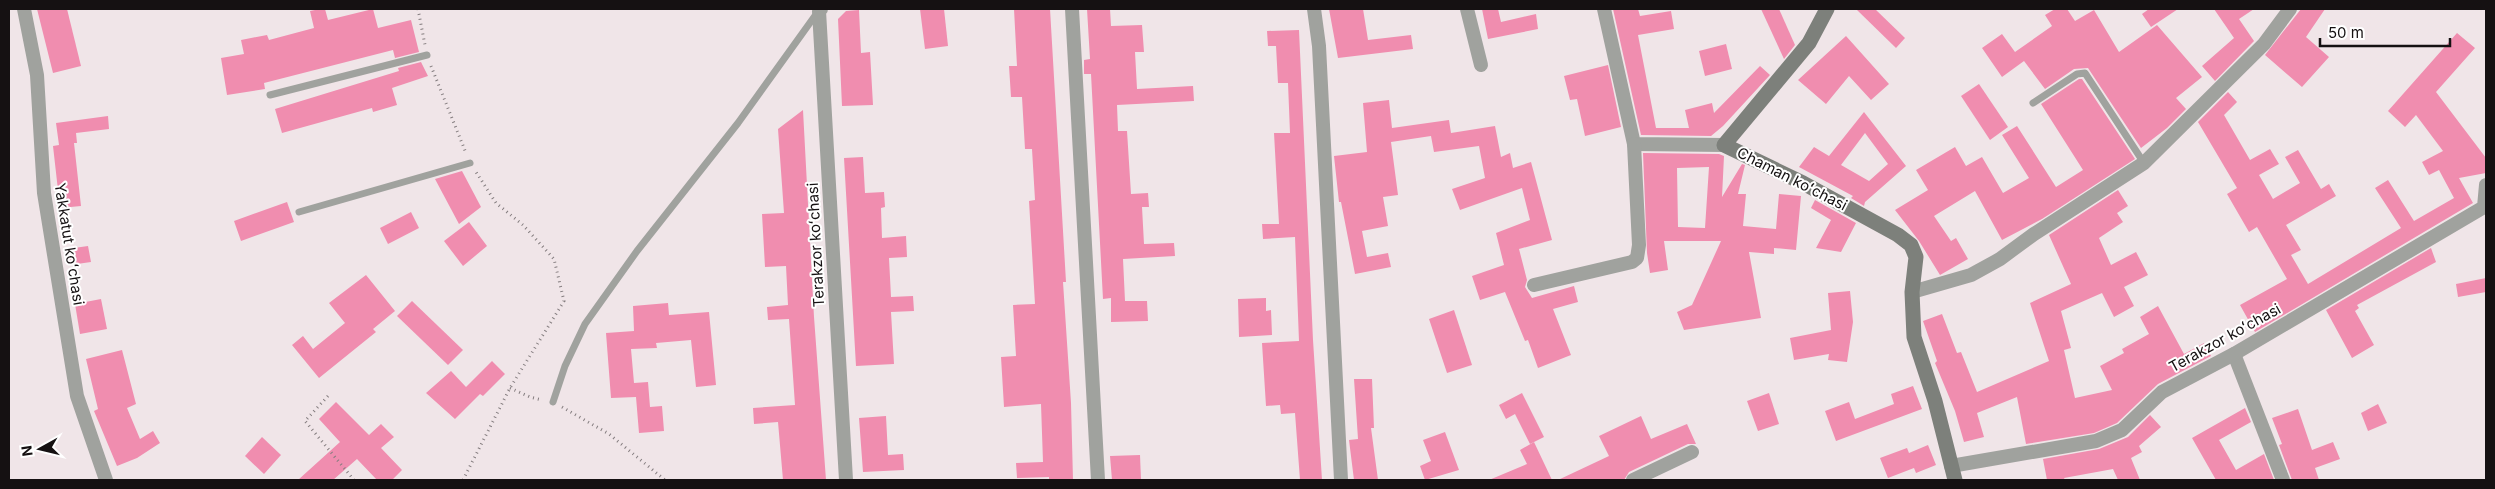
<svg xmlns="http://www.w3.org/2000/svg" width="2495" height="489" font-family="Inter,sans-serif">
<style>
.building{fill:#f08daf;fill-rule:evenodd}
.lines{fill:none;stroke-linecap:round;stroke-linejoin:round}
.path{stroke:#847d7f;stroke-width:3;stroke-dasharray:1 4;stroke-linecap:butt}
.lane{stroke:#a0a29e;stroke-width:7}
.street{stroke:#a0a29e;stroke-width:14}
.secondary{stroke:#7d807b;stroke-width:15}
.labels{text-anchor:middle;stroke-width:4;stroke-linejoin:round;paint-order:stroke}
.street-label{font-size:15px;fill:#151112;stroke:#fff}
</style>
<rect width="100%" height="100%" fill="#f0e5e8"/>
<g class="building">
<path d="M37 9H67L81 66 53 73Z"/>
<path d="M320 9H325L328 20 373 9 378 28 411 20 419 52 395 58 393 50 264 83 265 89 227 95 221 58 244 54 241 40 267 35 269 40 314 28 310 11Z"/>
<path d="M920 9H944L948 46 925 49Z"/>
<path d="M1014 9H1050L1066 282H1063L1071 403 1073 480H1049V477L1017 478 1016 463 1043 462 1041 404 1004 407 1001 357 1016 356 1013 305 1035 304 1029 201 1035 200 1032 149H1025L1022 97H1011L1009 66H1017Z"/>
<path d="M1087 9H1110L1111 26 1142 25 1144 52H1135L1137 89 1193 86 1194 101 1117 105 1118 131H1127L1131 194 1148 193 1149 207H1142L1144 244 1174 243 1175 256 1123 259 1125 301H1147L1148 321 1111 322V298L1103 299 1091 74H1084V60L1090 59Z"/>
<path d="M1329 9H1363L1368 40 1411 35 1413 49 1338 58Z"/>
<path d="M1482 9H1498L1501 22 1536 14 1538 29 1488 39Z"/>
<path d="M1613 9H1638L1640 16 1671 11 1674 29 1638 35 1656 128H1689L1685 110 1712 103 1714 113 1760 66 1770 75 1723 126 1711 136 1641 135Z"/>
<path d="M1761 9H1779L1795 45 1784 59Z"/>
<path d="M1856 9H1875L1905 38 1896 48Z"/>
<path d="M2055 9H2067L2075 21 2094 10 2119 52 2157 25 2202 77 2176 98 2186 109 2167 128 2141 148 2088 68 2074 69 2045 89 2024 61 2002 77 1982 48 2002 34 2015 52 2052 26 2045 15Z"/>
<path d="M2149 9H2178L2151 27 2142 14Z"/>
<path d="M2214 9H2254L2239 19 2254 41 2215 81 2202 66 2234 38Z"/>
<path d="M2301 9H2325L2306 37 2329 57 2302 87 2265 55Z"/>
<path d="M859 10 861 53 870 52 873 105 842 106 838 19 846 11Z"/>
<path d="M1299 30 1313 340 1322 480H1300L1295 413 1281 414 1280 405 1266 406 1262 343 1299 341 1295 237 1263 239 1262 224H1279L1274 133H1290L1288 83H1278L1276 46H1268L1267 31Z"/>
<path d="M2457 33 2475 48 2436 92 2486 158V173L2459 178 2473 203 2255 332 2240 305 2287 279 2257 227 2249 232 2227 194 2237 188 2198 122 2228 92 2237 102 2224 115 2250 160 2270 149 2279 164 2259 175 2273 199 2300 183 2285 157 2298 150 2321 189 2329 184 2336 196 2286 225 2301 250 2291 255 2308 284 2401 228 2375 188 2388 180 2414 221 2454 198 2439 170 2429 175 2422 162 2443 151 2416 115 2405 127 2388 111Z"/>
<path d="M1846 36 1889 84 1871 100 1849 76 1826 104 1798 80Z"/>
<path d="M1726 44 1732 69 1705 76 1699 51Z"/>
<path d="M421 62 428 76 392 88 397 105 373 112 372 108 282 133 275 109 399 71 398 68Z"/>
<path d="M1608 65 1621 127 1585 136 1577 99 1570 100 1564 76Z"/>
<path d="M2079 79H2082L2135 159 2042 219 2002 240 1975 191 1934 216 1951 241 1956 238 1968 259 1940 275 1919 241 1895 210 1928 190 1916 170 1955 147 1966 166 1982 157 2003 193 2029 178 2002 135 2017 126 2056 187 2083 170 2041 104Z"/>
<path d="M1979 84 2008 127 1990 140 1961 96Z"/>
<path d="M1389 100 1392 128 1449 120 1451 133 1495 126 1501 157 1510 153 1513 168 1531 162 1552 240 1519 249 1527 280 1525 287 1532 298 1574 286 1578 302 1553 309 1571 355 1538 368 1528 340 1525 341 1505 292 1480 300 1472 276 1504 265 1496 233 1530 220 1522 188 1460 210 1452 189 1485 178 1479 146 1434 152 1431 136 1391 142 1398 195 1383 197 1388 226 1362 231 1367 257 1388 253 1391 267 1355 274 1341 202H1339L1334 156 1367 152 1363 103Z"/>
<path d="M803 110 814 317 826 480H783L778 422 754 424 753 408 795 405 789 319 768 320 767 307 788 305 786 266 765 267 762 214 784 213 778 129Z"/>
<path d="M1864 112 1906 166 1865 202 1864 206 1851 198 1853 196 1799 167 1814 147 1829 156ZM1865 133 1888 164 1869 181 1841 165Z"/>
<path d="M108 116 109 129 76 133 77 143H74L81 206 60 208 53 146 59 145 56 123Z"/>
<path d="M1643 153 1719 154 1724 156 1722 197 1742 164 1745 165 1738 194H1746L1743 226 1776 229 1779 194 1801 196 1796 250 1774 248V254L1749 252 1761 318 1684 330 1677 312 1692 305 1721 241H1664L1668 270 1650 273 1647 253ZM1709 167 1705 228 1678 227 1677 168Z"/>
<path d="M863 157 865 193 884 192 885 207 881 208 882 238 906 236 907 257 889 258 891 297 913 296 914 311 891 312 894 364 856 366 844 158Z"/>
<path d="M462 171 481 207 459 224 435 179Z"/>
<path d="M2118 190 2128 206 2117 213 2123 222 2099 238 2111 265 2136 252 2148 275 2124 287 2134 306 2114 317 2102 293 2061 311 2071 348 2064 350 2075 398 2112 390 2100 366 2124 353 2122 349 2149 334 2140 317 2158 306 2184 354 2204 343 2211 356 2158 384 2117 423 2094 433 2026 444 2017 397 1977 413 1984 437 1964 442 1955 411 1935 363 1937 361 1923 321 1942 314 1957 353 1961 352 1977 392 2049 361 2030 303 2071 284 2049 235Z"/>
<path d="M1815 200 1856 223 1841 252 1816 248 1831 220 1811 208Z"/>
<path d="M287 202 294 222 241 241 234 221Z"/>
<path d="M411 212 419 228 388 244 380 228Z"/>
<path d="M469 222 487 246 463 266 444 241Z"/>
<path d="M88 246 91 262 70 265 67 249Z"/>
<path d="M2431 248 2436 262 2357 305 2359 308 2355 311 2374 345 2352 358 2326 310Z"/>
<path d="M366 275 395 311 373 329 376 332 319 378 292 345 303 336 313 349 345 323 329 303Z"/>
<path d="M2486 278V292L2458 297 2456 284Z"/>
<path d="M1850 291 1853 322 1847 362 1828 360 1829 354 1794 360 1790 338 1831 330 1828 293Z"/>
<path d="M1266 298V311L1271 310 1272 335 1239 337 1238 299Z"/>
<path d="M101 299 107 329 80 334 75 304Z"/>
<path d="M412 301 463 350 448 365 397 316Z"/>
<path d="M668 303 669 315 709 312 716 385 696 387 691 340 656 343 657 348 631 349 634 383 648 382 650 407 662 406 664 431 639 433 636 397 611 398 606 333 634 331 633 306Z"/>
<path d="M1454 310 1472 365 1447 373 1429 319Z"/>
<path d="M122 350 136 404 127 408 140 439 153 431 160 443 137 458 117 466 94 411 98 409 86 359Z"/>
<path d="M492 361 505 374 483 396 480 394 455 419 426 393 451 371 466 387Z"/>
<path d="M1354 379H1372L1374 428H1371L1378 480H1354L1349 440 1358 439Z"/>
<path d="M1913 386 1922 409 1836 441 1825 411 1849 402 1855 419 1894 404 1891 394Z"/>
<path d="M1522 393 1544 437 1530 444 1515 414 1506 419 1499 405Z"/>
<path d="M1769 393 1779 424 1758 431 1747 401Z"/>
<path d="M336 402 369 435 381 424 394 437 381 448 402 470 392 480H377L357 459 333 480H298L340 442 319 419Z"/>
<path d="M2378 404 2387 423 2368 431 2361 413Z"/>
<path d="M2245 408 2251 422 2219 440 2236 470 2264 454 2274 480H2216L2192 438Z"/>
<path d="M2298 409 2312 450 2333 442 2340 459 2315 468 2319 480H2292L2279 445 2282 444 2272 418Z"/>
<path d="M2150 415 2161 427 2139 446 2142 452 2131 458 2140 480H2118L2113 469 2064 478 2065 480H2047L2043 459 2099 449 2128 437Z"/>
<path d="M886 416 888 455 903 454 904 470 863 472 859 418Z"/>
<path d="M1641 416 1651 439 1687 424 1696 444H1688L1629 472 1624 480H1558L1609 456 1599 436Z"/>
<path d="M1445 432 1459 470 1425 480 1420 466 1431 461 1423 440Z"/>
<path d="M262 437 281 455 264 474 245 456Z"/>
<path d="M1534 442 1552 480H1489L1527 464 1520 450Z"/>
<path d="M1928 445 1936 465 1916 473 1914 468 1888 478 1880 458 1907 448 1909 453Z"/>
<path d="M1140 455 1141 480H1112L1110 456Z"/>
</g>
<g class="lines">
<g class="path">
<path d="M418 9 425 45"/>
<path d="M431 66 466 153"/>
<path d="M510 388 530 397 542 400"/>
<path d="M328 396 305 421 354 480"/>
<path d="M562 407 609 434 665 480"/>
<path d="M463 480 510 388 564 301 554 259 523 225 496 203 476 172"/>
</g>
<g class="lane">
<path d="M270 95 427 55"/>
<path d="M2033 103 2077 74 2085 73 2144 163"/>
<path d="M299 212 470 163"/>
<path d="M553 402 565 366 585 324 637 251 738 123 817 13"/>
</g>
<g class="street">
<path d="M24 9 37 75 44 193 77 396 106 480"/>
<path d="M821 9 819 11 846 480"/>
<path d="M1072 9 1098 480"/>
<path d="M1314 9 1319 46 1341 480"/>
<path d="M1467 9 1481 65"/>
<path d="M1604 9 1634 144 1724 145"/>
<path d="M1534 285 1632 262 1637 258 1639 245 1634 144"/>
<path d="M1912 292 1971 275 2000 259 2034 234 2144 163 2264 44 2290 9"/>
<path d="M2234 354 2283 480"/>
<path d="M1951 466 2096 441 2122 430 2162 392 2234 354 2484 207 2486 185"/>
<path d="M1633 480 1692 452"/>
</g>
<path class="secondary" d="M1827 9 1809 43 1724 145 1803 183 1898 235 1911 245 1916 257 1912 292 1914 337 1935 401 1955 480"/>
</g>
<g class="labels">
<g class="street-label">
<text transform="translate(1792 179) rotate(27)" y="5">Chaman koʻchasi</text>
<text transform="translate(69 244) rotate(81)" y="5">Yakkatut koʻchasi</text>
<text transform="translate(816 245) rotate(-93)" y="5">Terakzor koʻchasi</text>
<text transform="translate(2225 338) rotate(-29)" y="5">Terakzor koʻchasi</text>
</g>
</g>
<rect width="2495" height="489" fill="none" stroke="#151112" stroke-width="20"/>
<g transform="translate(40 449) rotate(262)" stroke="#ffffff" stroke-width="4" paint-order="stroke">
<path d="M0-4L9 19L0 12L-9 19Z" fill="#151112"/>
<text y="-8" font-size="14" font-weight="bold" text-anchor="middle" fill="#151112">N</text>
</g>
<path d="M2320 38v8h130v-8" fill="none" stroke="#151112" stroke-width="2.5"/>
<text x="2328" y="38" font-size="15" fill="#151112" stroke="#ffffff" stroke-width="4" paint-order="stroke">50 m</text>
</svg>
